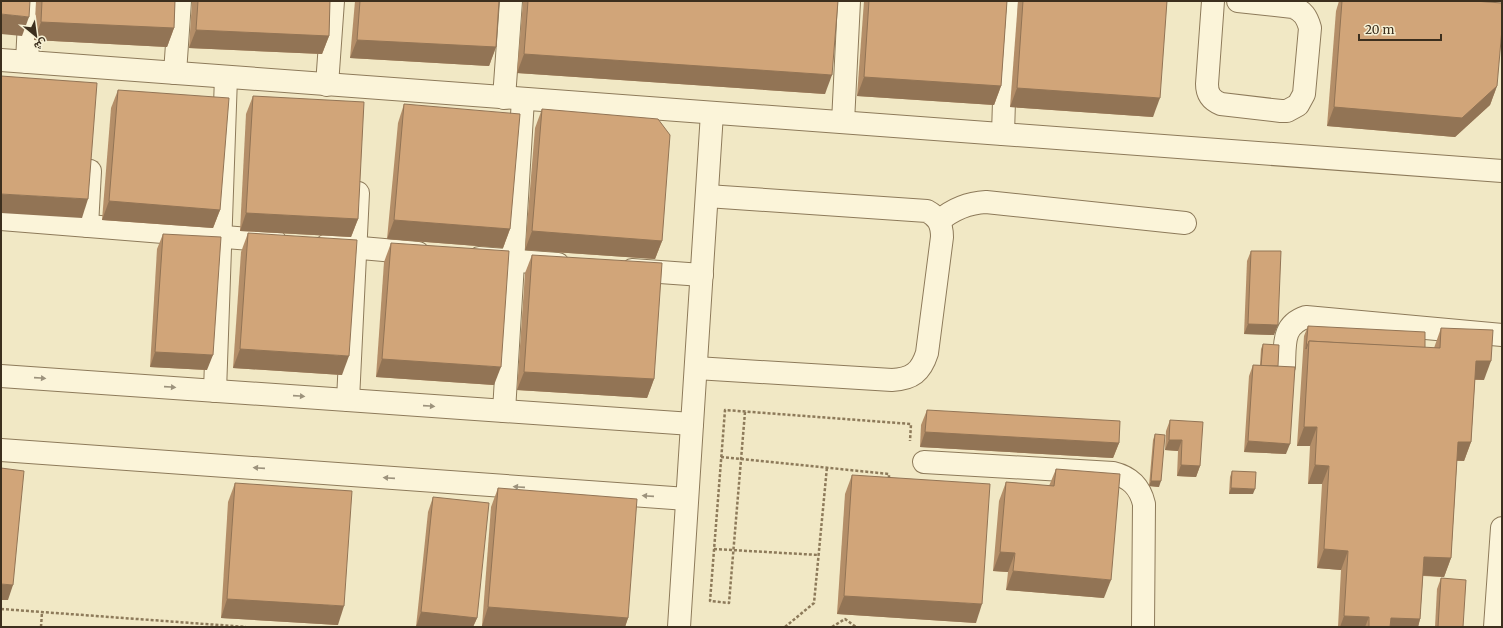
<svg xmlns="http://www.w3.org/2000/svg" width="1503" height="628" font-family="Merriweather,Vazirmatn,serif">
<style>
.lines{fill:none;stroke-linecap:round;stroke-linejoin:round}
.minor-casing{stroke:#8d7a5a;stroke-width:24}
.path{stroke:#8d7a5a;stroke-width:2.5;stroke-dasharray:3 2;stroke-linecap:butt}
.minor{stroke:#fbf4d9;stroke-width:22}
.wall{fill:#b48e68}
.shaded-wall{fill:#927455}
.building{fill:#d1a579;stroke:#927455}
.oneway{fill:#9c927c}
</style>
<rect width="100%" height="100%" fill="#f1e8c5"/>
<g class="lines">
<g class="minor-casing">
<g id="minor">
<path d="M1213 1 1207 84C1207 94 1211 100 1221 104L1281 111H1287L1298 105 1304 94 1310 28C1307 17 1303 11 1293 7L1238 1"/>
<path d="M1 60 1502 171"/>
<path d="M27 62 30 1"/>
<path d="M175 73 180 1"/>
<path d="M327 85 333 1"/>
<path d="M504 98 511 1"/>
<path d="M843 122 849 1"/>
<path d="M1003 134 1007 1"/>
<path d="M1 219 275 241"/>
<path d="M939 221C953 209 967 203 986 202L1185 223"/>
<path d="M87 226 90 171"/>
<path d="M327 245 418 253"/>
<path d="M479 258 558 264"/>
<path d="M632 270 702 275"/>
<path d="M1284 366C1285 344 1282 325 1306 317L1502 335"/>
<path d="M696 368 892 380C912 379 921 372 927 353L942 237C942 224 938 217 927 211L707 196"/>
<path d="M1 376 692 424"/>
<path d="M215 391 226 77"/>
<path d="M348 400 358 193"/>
<path d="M504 411 523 99"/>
<path d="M1 450 687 499"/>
<path d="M924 462 1113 473C1130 477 1140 487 1144 504L1143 627"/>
<path d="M679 627 712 113"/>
<path d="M1495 627 1502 528"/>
</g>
</g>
<g class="path">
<path d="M745 412 729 603 710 601 725 410 911 424 910 441"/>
<path d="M721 457 889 474V479"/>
<path d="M714 549 819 555"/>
<path d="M1 609 246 627"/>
<path d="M41 627 42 612"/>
<path d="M785 627 814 603 827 467"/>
<path d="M832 627 845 619 856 627"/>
</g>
<use href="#minor" class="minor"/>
</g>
<g class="wall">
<path d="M36 1H175L174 28 167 47 34 40Z"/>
<path d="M192 1H330L329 36 322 54 189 48Z"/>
<path d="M355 1H499L496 47 489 66 350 58Z"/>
<path d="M523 1H838L825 94 517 73Z"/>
<path d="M864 1H1007L1001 86 994 105 857 96Z"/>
<path d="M1018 1H1167L1153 117 1010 107Z"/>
<path d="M1339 1H1474L1497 86 1490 105 1455 137 1327 126 1336 11Z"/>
<path d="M118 90 220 210 213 228 102 220 111 108Z"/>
<path d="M253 96 358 219 351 237 240 231 246 114Z"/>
<path d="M404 104 510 229 503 248 387 239 398 123Z"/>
<path d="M542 109 662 241 655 259 525 250 535 128Z"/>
<path d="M248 233 342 375 233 368 241 252Z"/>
<path d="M163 234 207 370 150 367 157 249Z"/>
<path d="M391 243 494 385 376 377 384 262Z"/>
<path d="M1251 251 1274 335 1244 334 1247 261Z"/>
<path d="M532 255 654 379 647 398 517 390 525 273Z"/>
<path d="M1308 326 1425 348H1434L1441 328 1484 380H1475L1471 442 1464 461H1457L1451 558 1444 577 1423 576 1420 619 1418 627H1338L1341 570 1317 568 1322 484H1308L1310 446H1297L1304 336Z"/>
<path d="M1263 344 1278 366 1286 454 1244 452 1249 376 1253 365H1260L1261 349Z"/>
<path d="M927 410 1119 443 1113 458 920 447 921 425Z"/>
<path d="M1170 420 1200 466 1196 477 1177 476 1178 451 1165 450 1166 431Z"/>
<path d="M1155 434 1159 487 1149 486 1153 440Z"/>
<path d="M1056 469 1104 598 1006 590 1008 572 993 571 999 501 1006 482 1049 486Z"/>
<path d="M1232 471 1253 494H1229L1230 477Z"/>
<path d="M852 475 976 623 837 614 845 494Z"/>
<path d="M235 483 338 625 221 618 228 502Z"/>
<path d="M498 488 628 618 625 627H493L482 626 491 507Z"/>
<path d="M433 497 477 618 473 627H416L428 512Z"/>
<path d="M1441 578 1463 627H1435L1437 589Z"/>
</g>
<g class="shaded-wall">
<path d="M1 14 29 17 22 36 1 34Z"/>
<path d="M41 22 174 28 167 47 34 40Z"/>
<path d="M196 30 329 36 322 54 189 48Z"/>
<path d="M357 40 496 47 489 66 350 58Z"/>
<path d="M524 54 832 75 825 94 517 73Z"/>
<path d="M864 77 1001 86 994 105 857 96Z"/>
<path d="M1497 86 1490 105 1455 137 1327 126 1334 107Z"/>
<path d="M1017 88 1160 98 1153 117 1010 107Z"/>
<path d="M1 194 88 199 82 218 1 213Z"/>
<path d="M109 201 220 210 213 228 102 220Z"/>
<path d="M246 213 358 219 351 237 240 231Z"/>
<path d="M394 220 510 229 503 248 387 239Z"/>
<path d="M532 231 662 241 655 259 525 250Z"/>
<path d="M1248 324 1278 325 1274 335 1244 334Z"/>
<path d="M240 349 349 356 342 375 233 368Z"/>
<path d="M155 352 213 355 207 370 150 367Z"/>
<path d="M382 359 501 367 494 385 376 377Z"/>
<path d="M1476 361H1491L1484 380 1469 379Z"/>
<path d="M524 372 654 379 647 398 517 390Z"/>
<path d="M1304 427H1317L1310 446H1297Z"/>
<path d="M925 432 1119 443 1113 458 920 447Z"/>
<path d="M1169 440H1182L1178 451 1165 450Z"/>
<path d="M1248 441 1290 444 1286 454 1244 452Z"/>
<path d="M1458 442H1471L1464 461 1452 460Z"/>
<path d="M1181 465 1200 466 1196 477 1177 476Z"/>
<path d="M1315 465 1329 466 1322 484H1308Z"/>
<path d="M1151 481H1161L1159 487 1149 486Z"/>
<path d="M1231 488 1255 489 1253 494H1229Z"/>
<path d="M1324 549 1348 551 1341 570 1317 568Z"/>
<path d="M1000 552 1015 553 1008 572 993 571Z"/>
<path d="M1424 557 1451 558 1444 577 1417 575Z"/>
<path d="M1013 571 1111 580 1104 598 1006 590Z"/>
<path d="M1 584 13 585 8 600H1Z"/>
<path d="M844 596 982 604 976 623 837 614Z"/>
<path d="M227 599 344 606 338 625 221 618Z"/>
<path d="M488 607 628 618 625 627H493L482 626Z"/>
<path d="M421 612 477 618 473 627H416Z"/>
<path d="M1344 616 1369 617 1365 627H1340Z"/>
<path d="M1391 618 1420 619 1418 627H1387Z"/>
</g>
<g class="building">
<path d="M1 1H30L29 17 1 14Z"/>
<path d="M42 1H175L174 28 41 22Z"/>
<path d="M198 1H330L329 36 196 30Z"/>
<path d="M360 1H499L496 47 357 40Z"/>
<path d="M528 1H838L832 75 524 54Z"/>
<path d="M869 1H1007L1001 86 864 77Z"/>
<path d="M1023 1H1167L1160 98 1017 88Z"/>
<path d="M1342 1H1474L1502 3V29L1497 86 1462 118 1334 107Z"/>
<path d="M1 76 97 83 88 199 1 194Z"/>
<path d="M118 90 229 98 220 210 109 201Z"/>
<path d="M253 96 364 102 358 219 246 213Z"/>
<path d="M404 104 520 114 510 229 394 220Z"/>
<path d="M542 109 658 119 670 135 662 241 532 231Z"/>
<path d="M248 233 357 240 349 356 240 349Z"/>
<path d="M163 234 221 237 213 355 155 352Z"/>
<path d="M391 243 509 251 501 367 382 359Z"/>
<path d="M1251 251H1281L1278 325 1248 324Z"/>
<path d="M532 255 662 263 654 379 524 372Z"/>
<path d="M1308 326 1425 332V348L1309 341 1306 349Z"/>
<path d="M1441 328 1493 330 1491 361H1476L1471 442H1458L1451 558 1424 557 1420 619 1391 618 1390 627H1369V617L1344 616 1348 551 1324 549 1329 466 1315 465 1317 427H1304L1309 341 1440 348Z"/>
<path d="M1263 344 1279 345 1278 366H1261Z"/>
<path d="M1253 365 1295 367 1290 444 1248 441Z"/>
<path d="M927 410 1120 421 1119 443 925 432Z"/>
<path d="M1170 420 1203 422 1200 466 1181 465 1182 440H1169Z"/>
<path d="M1155 434 1165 435 1161 481H1151Z"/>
<path d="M1 468 24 471 13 585 1 584Z"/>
<path d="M1056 469 1120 474 1111 580 1013 571 1015 553 1000 552 1006 482 1054 486Z"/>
<path d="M1232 471 1256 472 1255 489 1231 488Z"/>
<path d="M852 475 990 484 982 604 844 596Z"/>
<path d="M235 483 352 491 344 606 227 599Z"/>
<path d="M498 488 637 499 628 618 488 607Z"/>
<path d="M433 497 489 503 477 618 421 612Z"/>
<path d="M1441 578 1466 580 1463 627H1438Z"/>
</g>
<defs><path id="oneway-solid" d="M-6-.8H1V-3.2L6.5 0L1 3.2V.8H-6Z"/></defs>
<g class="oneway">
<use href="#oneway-solid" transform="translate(40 378) rotate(4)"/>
<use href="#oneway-solid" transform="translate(170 387) rotate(4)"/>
<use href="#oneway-solid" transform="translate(299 396) rotate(4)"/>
<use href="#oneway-solid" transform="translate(429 406) rotate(4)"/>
<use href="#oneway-solid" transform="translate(259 468) rotate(-176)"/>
<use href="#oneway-solid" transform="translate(389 478) rotate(-176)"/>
<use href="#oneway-solid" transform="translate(519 487) rotate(-176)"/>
<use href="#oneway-solid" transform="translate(648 496) rotate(-176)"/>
</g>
<rect width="1503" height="628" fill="none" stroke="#3c2f1e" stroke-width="4"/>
<g transform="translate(36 36) rotate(151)" stroke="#f7f1d5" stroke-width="3" paint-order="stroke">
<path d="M0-3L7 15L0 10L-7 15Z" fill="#3c2f1e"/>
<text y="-6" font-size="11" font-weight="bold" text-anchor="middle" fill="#3c2f1e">ش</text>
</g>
<path d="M1359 34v6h82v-6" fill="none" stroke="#3c2f1e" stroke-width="2"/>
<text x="1365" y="34" font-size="12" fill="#3c2f1e" stroke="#f7f1d5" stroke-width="3" paint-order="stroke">20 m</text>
</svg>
